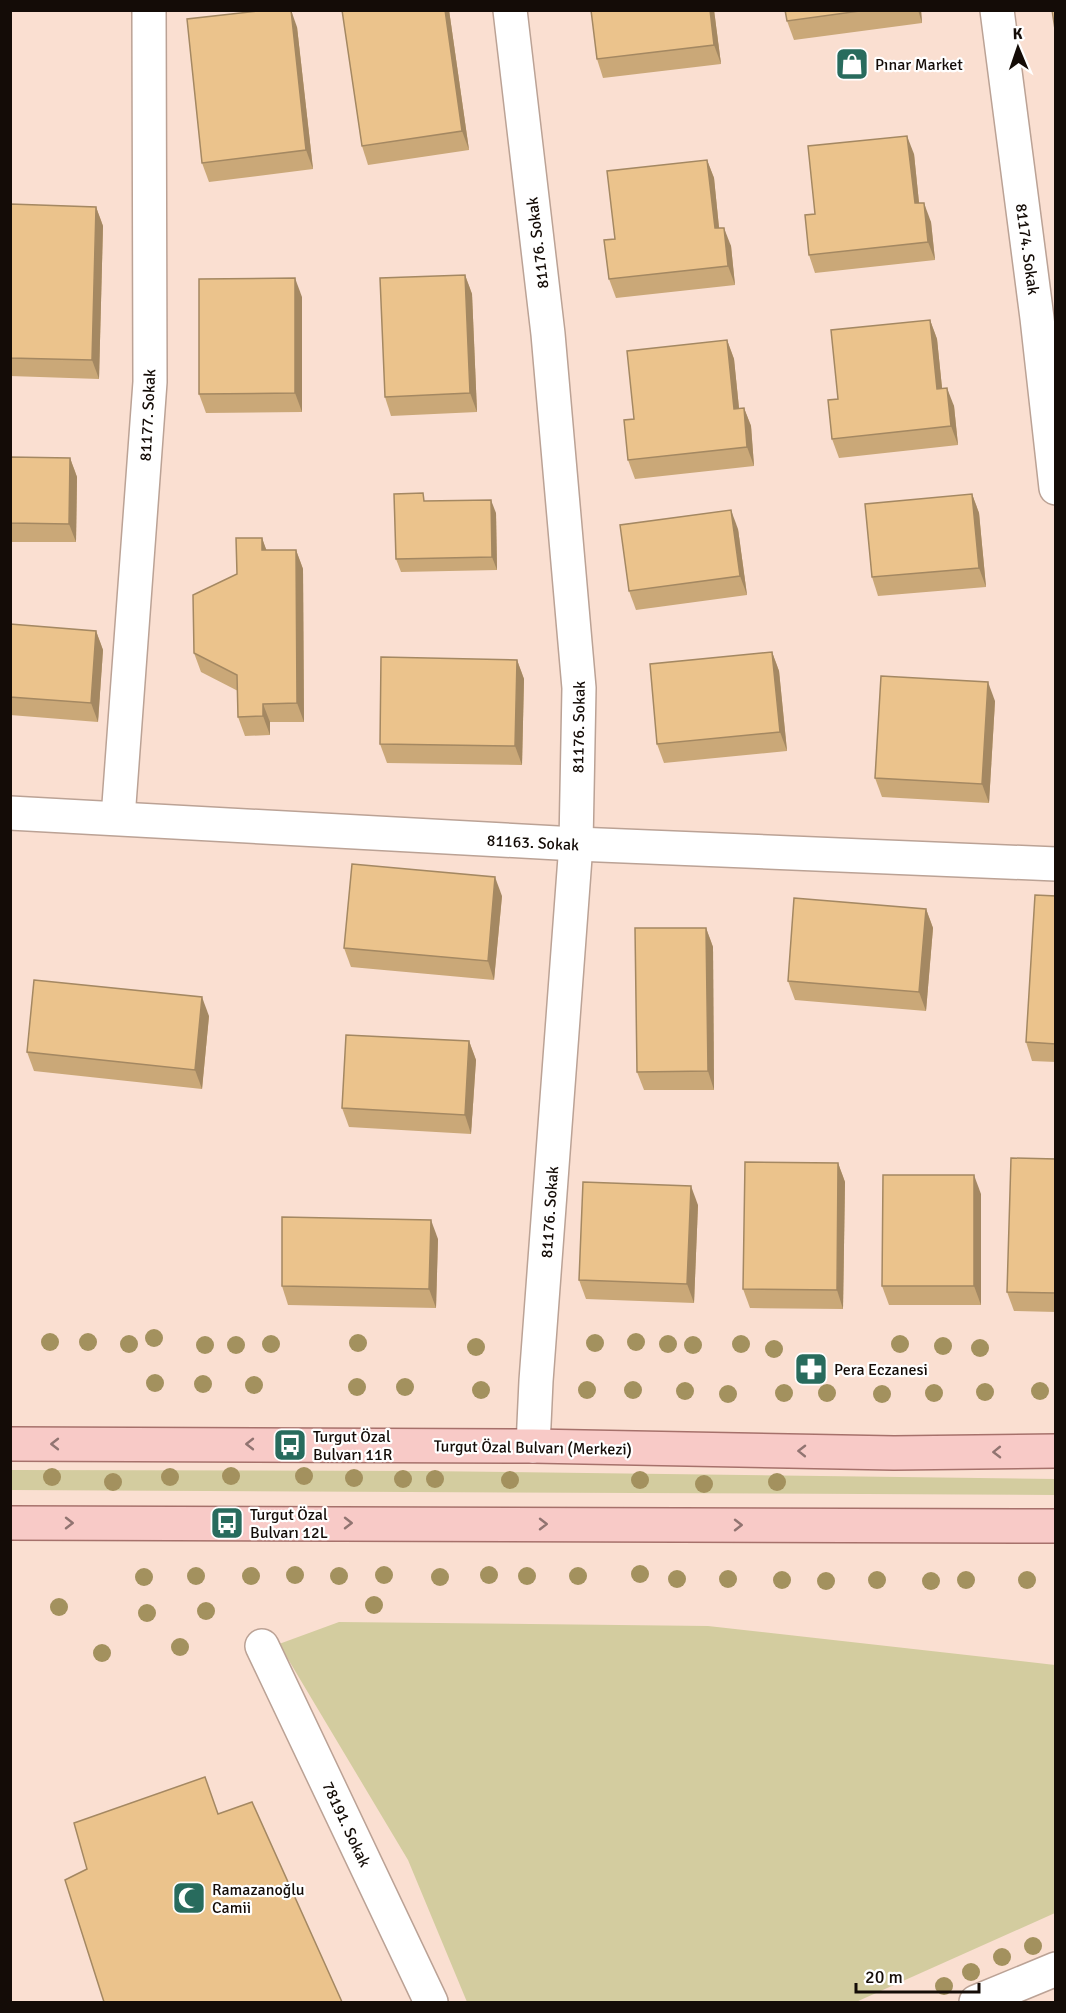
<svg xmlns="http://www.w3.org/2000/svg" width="1066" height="2013" font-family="Signika,sans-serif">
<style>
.green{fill:#d3cc9f}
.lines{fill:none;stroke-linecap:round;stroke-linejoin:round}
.street-casing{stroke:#bba295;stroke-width:36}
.secondary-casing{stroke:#bba295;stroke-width:36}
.primary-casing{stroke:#a6716b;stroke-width:36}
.street{stroke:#fff;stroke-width:33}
.secondary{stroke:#fff;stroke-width:33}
.primary{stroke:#f8cac7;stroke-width:33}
.tree{fill:#a3915e}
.wall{fill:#caa878}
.shaded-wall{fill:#a48862}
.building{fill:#ebc38c;stroke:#a48862;stroke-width:1.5}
.oneway{stroke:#917471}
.labels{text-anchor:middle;stroke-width:4.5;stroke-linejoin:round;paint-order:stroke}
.poi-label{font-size:16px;fill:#140c07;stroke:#fff;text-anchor:start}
.street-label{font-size:16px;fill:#140c07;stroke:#fff}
</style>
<rect width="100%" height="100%" fill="#fadfd1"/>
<g class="green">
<path d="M11 1470 421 1471 1055 1479 1056 1495 11 1490Z"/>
<path d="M339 1622 708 1626 1055 1665V1913L856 2002H467L408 1860 279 1644Z"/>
</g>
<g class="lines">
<g class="street-casing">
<g id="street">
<path d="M510 10 548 334 579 688 576 844 536 1381 533 1446"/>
<path d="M997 10 1037 318 1056 488"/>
<path d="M10 813 576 844 1056 864"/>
<path d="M118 818 150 382 149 10"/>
<path d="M262 1646 431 2002"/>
</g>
</g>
<g class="secondary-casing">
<path id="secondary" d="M976 2002 1056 1969"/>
</g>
<g class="primary-casing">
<g id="primary">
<path d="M10 1444 533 1446 894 1453 1056 1451"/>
<path d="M10 1523 1056 1526"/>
</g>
</g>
<use href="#street" class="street"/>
<use href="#secondary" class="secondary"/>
<use href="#primary" class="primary"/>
</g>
<g class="tree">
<circle cx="154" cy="1338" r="9"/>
<circle cx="50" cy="1342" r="9"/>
<circle cx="88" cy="1342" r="9"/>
<circle cx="636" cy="1342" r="9"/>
<circle cx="358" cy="1343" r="9"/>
<circle cx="595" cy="1343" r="9"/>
<circle cx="129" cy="1344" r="9"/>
<circle cx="271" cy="1344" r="9"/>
<circle cx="668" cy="1344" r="9"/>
<circle cx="741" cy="1344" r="9"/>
<circle cx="900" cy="1344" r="9"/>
<circle cx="205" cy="1345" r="9"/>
<circle cx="236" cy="1345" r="9"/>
<circle cx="693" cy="1345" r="9"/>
<circle cx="943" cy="1346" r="9"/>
<circle cx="476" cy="1347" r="9"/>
<circle cx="980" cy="1348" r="9"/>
<circle cx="774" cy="1349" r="9"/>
<circle cx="155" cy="1383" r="9"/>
<circle cx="203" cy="1384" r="9"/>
<circle cx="254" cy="1385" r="9"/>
<circle cx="357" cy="1387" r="9"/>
<circle cx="405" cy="1387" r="9"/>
<circle cx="481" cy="1390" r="9"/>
<circle cx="587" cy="1390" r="9"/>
<circle cx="633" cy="1390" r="9"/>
<circle cx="685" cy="1391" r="9"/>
<circle cx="1040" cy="1391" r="9"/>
<circle cx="985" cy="1392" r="9"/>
<circle cx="784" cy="1393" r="9"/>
<circle cx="827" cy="1393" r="9"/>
<circle cx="934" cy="1393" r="9"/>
<circle cx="728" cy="1394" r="9"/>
<circle cx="882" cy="1394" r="9"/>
<circle cx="231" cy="1476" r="9"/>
<circle cx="304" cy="1476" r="9"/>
<circle cx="52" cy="1477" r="9"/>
<circle cx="170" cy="1477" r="9"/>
<circle cx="354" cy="1478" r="9"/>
<circle cx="403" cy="1479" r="9"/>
<circle cx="435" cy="1479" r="9"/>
<circle cx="510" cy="1480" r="9"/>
<circle cx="640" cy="1480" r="9"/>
<circle cx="113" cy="1482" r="9"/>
<circle cx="777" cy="1482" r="9"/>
<circle cx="704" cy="1484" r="9"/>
<circle cx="640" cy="1574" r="9"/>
<circle cx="295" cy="1575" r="9"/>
<circle cx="384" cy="1575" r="9"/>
<circle cx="489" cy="1575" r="9"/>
<circle cx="196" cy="1576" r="9"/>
<circle cx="251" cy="1576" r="9"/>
<circle cx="339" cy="1576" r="9"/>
<circle cx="527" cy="1576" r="9"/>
<circle cx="578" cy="1576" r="9"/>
<circle cx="144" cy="1577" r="9"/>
<circle cx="440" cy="1577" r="9"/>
<circle cx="677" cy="1579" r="9"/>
<circle cx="728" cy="1579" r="9"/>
<circle cx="782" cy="1580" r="9"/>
<circle cx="877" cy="1580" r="9"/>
<circle cx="966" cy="1580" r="9"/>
<circle cx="1027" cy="1580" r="9"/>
<circle cx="826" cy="1581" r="9"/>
<circle cx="931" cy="1581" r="9"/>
<circle cx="374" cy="1605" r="9"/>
<circle cx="59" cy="1607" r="9"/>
<circle cx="206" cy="1611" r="9"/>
<circle cx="147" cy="1613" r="9"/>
<circle cx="180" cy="1647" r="9"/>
<circle cx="102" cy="1653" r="9"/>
<circle cx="1033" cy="1946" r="9"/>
<circle cx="1002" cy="1957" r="9"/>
<circle cx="971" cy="1972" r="9"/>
<circle cx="944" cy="1986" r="9"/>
</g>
<g class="wall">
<path d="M342 10H449L469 150 368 165 362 146Z"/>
<path d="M714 10 721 64 603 78 597 59Z"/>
<path d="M785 10H921L922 23 794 40 787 21Z"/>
<path d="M297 27 313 169 209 182 202 163Z"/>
<path d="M914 154 919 203 931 222 935 260 815 273 809 255 815 214Z"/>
<path d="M707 160 714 178 719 228 731 246 735 285 616 298 609 279 615 239Z"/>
<path d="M10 204 96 207 103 226 99 379 10 376Z"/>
<path d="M465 275 472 294 477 412 391 416 385 397Z"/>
<path d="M302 297V412L206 413 199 394Z"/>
<path d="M930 320 937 339 942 388 954 406 958 445 839 458 832 439 838 399Z"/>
<path d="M727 340 734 359 739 408H744L751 426 754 466 635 479 628 460 634 419Z"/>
<path d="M10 457 70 458 77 477 76 542H10Z"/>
<path d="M972 494 979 513 986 587 878 596 872 577Z"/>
<path d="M426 501 496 513 497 570 401 572 396 559Z"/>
<path d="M738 529 747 595 636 610 629 591Z"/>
<path d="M262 538 266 550H296L303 569 304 722H270V735L245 736 238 717V691L201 672 194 653 237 574Z"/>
<path d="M10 624 96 631 103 650 98 722 10 715Z"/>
<path d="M772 652 779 671 787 751 664 763 657 744Z"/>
<path d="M517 660 524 679 522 765 387 763 380 744Z"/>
<path d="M995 701 989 803 882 797 875 778Z"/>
<path d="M502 896 494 980 351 967 344 948Z"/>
<path d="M1056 896V1062L1032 1061 1026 1042Z"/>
<path d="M926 909 933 928 926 1011 795 1000 788 981Z"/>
<path d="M706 928 713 947 714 1090H644L637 1072Z"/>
<path d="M209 1016 202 1089 34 1071 27 1052Z"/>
<path d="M469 1041 476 1060 471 1134 349 1127 342 1108Z"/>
<path d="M1056 1159V1312L1014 1311 1007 1292Z"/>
<path d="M838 1163 845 1182 843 1309 750 1308 743 1289Z"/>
<path d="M981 1194V1305H889L882 1286Z"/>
<path d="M698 1205 694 1303 586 1299 579 1280Z"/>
<path d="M438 1239 436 1308 288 1305 282 1286Z"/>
</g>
<g class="shaded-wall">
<path d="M291 10 297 27 313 169 306 150Z"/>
<path d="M445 10H449L469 150 462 131Z"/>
<path d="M710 10H714L721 64 714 45Z"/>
<path d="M918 10H921L922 23Z"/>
<path d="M907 136 914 154 921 222 915 203Z"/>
<path d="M707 160 714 178 721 247 715 228Z"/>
<path d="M924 203 931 222 935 260 928 242Z"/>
<path d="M96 207 103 226 99 379 92 360Z"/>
<path d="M724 228 731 246 735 285 728 266Z"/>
<path d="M465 275 472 294 477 412 470 393Z"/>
<path d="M295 278 302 297V412L295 393Z"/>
<path d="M930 320 937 339 944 407 937 389Z"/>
<path d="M727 340 734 359 741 428 734 409Z"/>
<path d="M947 388 954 406 958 445 951 426Z"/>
<path d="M744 408 751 426 754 466 747 447Z"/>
<path d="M70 458 77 477 76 542 69 524Z"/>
<path d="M972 494 979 513 986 587 979 568Z"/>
<path d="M491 500 496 513 497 570 492 557Z"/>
<path d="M731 510 738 529 747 595 740 576Z"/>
<path d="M262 538 269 557 262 550Z"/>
<path d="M296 550 303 569 304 722 297 703Z"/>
<path d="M96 631 103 650 98 722 91 703Z"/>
<path d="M772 652 779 671 787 751 780 732Z"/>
<path d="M517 660 524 679 522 765 515 746Z"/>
<path d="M988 682 995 701 989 803 982 784Z"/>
<path d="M263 704 270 722V735L263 716Z"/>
<path d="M495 877 502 896 494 980 488 961Z"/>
<path d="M926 909 933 928 926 1011 919 992Z"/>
<path d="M706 928 713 947 714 1090 708 1071Z"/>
<path d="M202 997 209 1016 202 1089 195 1070Z"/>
<path d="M469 1041 476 1060 471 1134 465 1115Z"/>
<path d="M838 1163 845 1182 843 1309 837 1290Z"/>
<path d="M974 1175 981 1194V1305L974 1286Z"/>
<path d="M691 1186 698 1205 694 1303 687 1284Z"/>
<path d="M431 1220 438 1239 436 1308 429 1289Z"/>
</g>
<g class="building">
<path d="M266 10H291L306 150 202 163 187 19Z"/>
<path d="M342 10H445L462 131 362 146Z"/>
<path d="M591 10H710L714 45 597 59Z"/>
<path d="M785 10H867L787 21Z"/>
<path d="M1052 10H1056V36Z"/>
<path d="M907 136 915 203H924L928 242 809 255 805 215 815 214 808 146Z"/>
<path d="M707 160 715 228H724L728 266 609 279 604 240 615 239 607 171Z"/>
<path d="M10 204 96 207 92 360 10 358Z"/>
<path d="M465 275 470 393 385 397 380 278Z"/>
<path d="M295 278V393L199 394V279Z"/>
<path d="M930 320 937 389 947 388 951 426 832 439 828 400 838 399 831 330Z"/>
<path d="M727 340 734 409 744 408 747 447 628 460 624 420 634 419 627 351Z"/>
<path d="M10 457 70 458 69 524 10 523Z"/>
<path d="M423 493 424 501 491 500 492 557 396 559 394 494Z"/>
<path d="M972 494 979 568 872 577 865 504Z"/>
<path d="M731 510 740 576 629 591 620 525Z"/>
<path d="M236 538H262V550H296L297 703 263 704V716L238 717 237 675 194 653 193 595 237 574Z"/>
<path d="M10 624 96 631 91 703 10 697Z"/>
<path d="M772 652 780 732 657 744 650 664Z"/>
<path d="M381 657 517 660 515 746 380 744Z"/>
<path d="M881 676 988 682 982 784 875 778Z"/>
<path d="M352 864 495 877 488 961 344 948Z"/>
<path d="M1035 895 1056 896V1044L1026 1042Z"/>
<path d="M794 898 926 909 919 992 788 981Z"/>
<path d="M635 928H706L708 1071 637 1072Z"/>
<path d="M34 980 202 997 195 1070 27 1052Z"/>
<path d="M346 1035 469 1041 465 1115 342 1108Z"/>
<path d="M1011 1158 1056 1159V1293L1007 1292Z"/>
<path d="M745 1162 838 1163 837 1290 743 1289Z"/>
<path d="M883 1175H974V1286H882Z"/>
<path d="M583 1182 691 1186 687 1284 579 1280Z"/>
<path d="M282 1217 431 1220 429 1289 282 1286Z"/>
<path d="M205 1777 218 1814 252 1802 342 2002H104L65 1880 87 1869 74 1823Z"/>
</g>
<defs><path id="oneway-chevron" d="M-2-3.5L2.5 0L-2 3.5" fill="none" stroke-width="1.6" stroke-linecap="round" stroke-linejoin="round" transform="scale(1.5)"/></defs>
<g class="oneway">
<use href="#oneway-chevron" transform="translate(55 1444) rotate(-180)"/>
<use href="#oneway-chevron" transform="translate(250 1444) rotate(-180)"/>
<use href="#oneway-chevron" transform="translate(802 1451) rotate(-179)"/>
<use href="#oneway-chevron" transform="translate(997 1452) rotate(179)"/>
<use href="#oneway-chevron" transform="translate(69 1523)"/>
<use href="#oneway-chevron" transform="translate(348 1523)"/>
<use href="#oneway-chevron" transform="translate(543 1524)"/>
<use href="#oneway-chevron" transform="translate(738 1525)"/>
</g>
<defs>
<g id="shop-square" transform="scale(1.725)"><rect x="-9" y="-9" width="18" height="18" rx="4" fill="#286b5d" stroke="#fff"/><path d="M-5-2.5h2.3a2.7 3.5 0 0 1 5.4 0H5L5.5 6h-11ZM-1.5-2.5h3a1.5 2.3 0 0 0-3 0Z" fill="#fff"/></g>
<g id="pharmacy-square" transform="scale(1.725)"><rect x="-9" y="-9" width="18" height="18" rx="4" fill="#286b5d" stroke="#fff"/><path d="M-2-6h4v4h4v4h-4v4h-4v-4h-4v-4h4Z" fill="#fff"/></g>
<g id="bus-square" transform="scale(1.725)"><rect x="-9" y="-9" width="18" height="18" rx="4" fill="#286b5d" stroke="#fff"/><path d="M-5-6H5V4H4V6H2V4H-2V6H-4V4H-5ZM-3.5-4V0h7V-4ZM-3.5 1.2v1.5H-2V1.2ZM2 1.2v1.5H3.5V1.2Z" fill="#fff"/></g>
<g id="mosque-square" transform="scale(1.725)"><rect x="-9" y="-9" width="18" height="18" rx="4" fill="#286b5d" stroke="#fff"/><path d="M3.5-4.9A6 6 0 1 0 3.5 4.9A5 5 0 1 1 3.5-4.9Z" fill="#fff"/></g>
</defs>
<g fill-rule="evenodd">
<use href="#shop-square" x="852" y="64"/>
<use href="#pharmacy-square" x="811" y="1369"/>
<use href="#bus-square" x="290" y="1445"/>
<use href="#bus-square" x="227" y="1523"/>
<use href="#mosque-square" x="189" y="1898"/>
</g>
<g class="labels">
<g class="poi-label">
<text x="875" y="70">Pınar Market</text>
<text x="834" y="1375">Pera Eczanesi</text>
<text x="313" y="1442">Turgut Özal<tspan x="313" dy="18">Bulvarı 11R</tspan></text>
<text x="250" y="1520">Turgut Özal<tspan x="250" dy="18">Bulvarı 12L</tspan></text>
<text x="212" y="1895">Ramazanoğlu<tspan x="212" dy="18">Camii</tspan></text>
</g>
<g class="street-label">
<text transform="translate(537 243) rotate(-97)" y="6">81176. Sokak</text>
<text transform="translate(1028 249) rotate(82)" y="6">81174. Sokak</text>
<text transform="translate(147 415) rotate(-87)" y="6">81177. Sokak</text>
<text transform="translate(578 727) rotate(-89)" y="6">81176. Sokak</text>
<text transform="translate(533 842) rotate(3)" y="6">81163. Sokak</text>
<text transform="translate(549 1212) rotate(-86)" y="6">81176. Sokak</text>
<text transform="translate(533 1447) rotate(1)" y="6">Turgut Özal Bulvarı (Merkezi)</text>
<text transform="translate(347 1824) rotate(65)" y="6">78191. Sokak</text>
</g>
</g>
<rect width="1066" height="2013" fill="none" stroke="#140c07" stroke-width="24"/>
<g transform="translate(1018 48) rotate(358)" stroke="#ffffff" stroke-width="4.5" paint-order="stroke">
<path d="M0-4.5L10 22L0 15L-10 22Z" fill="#140c07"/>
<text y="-9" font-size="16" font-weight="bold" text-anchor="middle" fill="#140c07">K</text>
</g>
<path d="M856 1983v9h123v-9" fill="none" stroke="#140c07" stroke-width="3"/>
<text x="865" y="1983" font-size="18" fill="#140c07" stroke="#ffffff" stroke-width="4.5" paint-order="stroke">20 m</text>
</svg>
